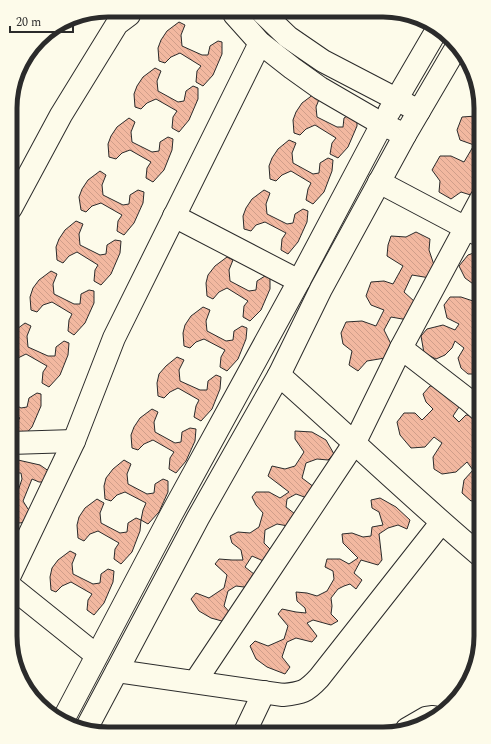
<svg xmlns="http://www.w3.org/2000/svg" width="491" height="744" font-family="Spectral,serif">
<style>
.building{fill:url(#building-back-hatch);stroke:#2b2b2b}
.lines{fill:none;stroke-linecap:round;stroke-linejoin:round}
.minor-casing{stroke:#2b2b2b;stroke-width:24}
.major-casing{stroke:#2b2b2b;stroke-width:24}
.minor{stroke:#fdfbea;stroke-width:22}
.major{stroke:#fdfbea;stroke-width:22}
.rim{fill:none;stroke:#2b2b2b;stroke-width:5}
</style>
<defs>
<pattern id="building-back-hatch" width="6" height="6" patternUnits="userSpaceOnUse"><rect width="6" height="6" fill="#f2b8a0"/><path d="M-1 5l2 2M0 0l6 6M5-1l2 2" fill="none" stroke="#d09e8a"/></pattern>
</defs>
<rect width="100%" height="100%" fill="#fdfbea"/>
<g class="building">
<path d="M179 22 185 25 181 35 182 46 202 55H208L210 46 218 41 222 42V54L213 75 203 86 196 82 197 71 201 66 180 53 171 57 165 63 159 61 158 48 161 40 167 31Z"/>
<path d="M155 68 161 71 157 81 158 91 178 102 184 101 186 91 193 86 198 88V99L189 120 179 132 172 128 173 117 177 111 156 99 147 103 141 109 135 107 134 94 137 86 143 77Z"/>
<path d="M314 94 320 97 316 107 317 117 337 127H343L344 118 352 113 357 114V126L348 147 338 158 330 154 332 143 336 138 315 125 306 129 300 135 294 133 293 120 296 112 302 103Z"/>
<path d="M476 116 481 117V152L474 165 481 176 477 197 461 192 451 199 439 192 440 181 432 170 440 156H451L464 162 474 145 460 140 457 130 462 117Z"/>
<path d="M129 118 135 122 131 132 132 142 152 152 159 151 160 142 168 137 173 139 172 150 164 170 153 182 146 178 147 168 151 162 130 150 122 153 116 159 109 157 108 144 111 136 117 127Z"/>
<path d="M289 140 296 143 292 153 293 163 313 174 319 173 320 163 328 158 333 160 332 171 324 192 313 204 306 200 308 189 311 183 291 171 282 175 276 181 270 179 269 166 272 158 278 149Z"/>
<path d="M100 171 106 175 102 185 103 195 123 205 129 204 130 195 138 190 144 192 143 203 134 223 124 235 117 231 118 221 122 215 101 203 92 206 86 212 81 210 79 197 82 189 88 180Z"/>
<path d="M264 190 270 193 266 204 267 214 287 224 293 223 295 214 303 209 308 211 307 222 298 242 288 254 281 250 282 239 286 233 265 222 256 225 251 231 244 229 243 216 246 208 252 199Z"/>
<path d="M76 221 83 224 79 234 80 245 100 255 106 254 107 245 115 240 121 241 120 253 111 274 101 285 94 281 95 270 98 265 77 252 69 256 63 263 57 260 56 247 59 239 65 230Z"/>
<path d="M416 232 430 239 429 250 436 271 430 278 412 275 404 292 415 302 408 320 391 317 384 330 392 346 385 358 367 361 358 371 349 365 352 351 343 344 341 333 346 322 362 321 376 326 384 310 371 305 366 296 371 282 384 281 393 284 403 266 387 256 388 245 391 236 406 237Z"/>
<path d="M479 251 481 252V371L476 374H468L461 368 458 358 464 348 455 341 452 348 445 355 436 359 424 353 421 336 427 329 443 325 455 330 459 324 447 318 444 305 450 297H461L473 301 480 289 465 278 459 266 468 255Z"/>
<path d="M227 257 233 260 229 270 230 281 249 291 256 290 257 281 265 276 270 277V289L261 310 250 321 243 317 244 306 248 301 227 288 219 292 213 299 207 296 206 283 208 275 215 266Z"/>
<path d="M51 271 57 274 53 284 54 294 74 304H80L81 294 89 290 94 291V303L85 323 74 335 68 331 69 320 72 314 52 302 43 305 37 312 31 310 30 297 33 288 39 280Z"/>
<path d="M203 307 210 310 206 321 207 331 226 341 233 340 234 331 242 326 247 328 246 339 238 359 227 371 220 367 221 357 225 350 204 339 196 342 190 348 184 346 183 333 185 325 191 316Z"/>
<path d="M25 323 31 326 27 336 28 347 48 356H55L56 347 64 341 69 343 68 355 60 375 49 387 42 383 43 372 47 366 26 354 18 358 12 364H10V336L13 332Z"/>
<path d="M177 357 184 360 179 370 180 381 200 390H207L208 381 216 375 221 377 220 389 212 409 201 421 194 417 196 406 199 400 178 388 170 392 164 398 158 396 157 383 159 374 166 366Z"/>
<path d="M430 386 445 387 457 396 459 407 453 416 459 422 466 415 476 416 481 419V499L471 501 462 493 464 480 473 470 467 462 456 472 442 474 434 469 433 457 442 443 434 437 425 447 411 448 400 435 397 422 404 413H415L422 420 433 409 426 402 423 394Z"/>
<path d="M37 393 41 394V406L32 427 22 438 15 434 16 423 20 418 10 412V402L21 408 27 407 29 398Z"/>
<path d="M152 409 158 412 154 422 155 432 175 443 181 442 182 432 190 428 196 429 195 441 186 461 176 473 169 469 170 458 174 452 153 440 144 444 138 450 132 448 131 435 134 427 140 418Z"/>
<path d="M295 431 312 432 326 440 334 454 328 460 317 459 306 463 302 478 314 487 307 498 296 494 287 499 286 507 295 514 288 526 277 524 265 530 264 543 274 553 268 563 252 556 245 567 259 578 252 588 236 586 228 591 224 606 233 616 229 623 211 618 199 611 191 599 196 593 209 598 224 588 227 575 215 564 219 559 232 560H243L241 550 232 543 230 536 238 532 250 533 259 527 263 513 256 505 252 497 256 492H269L280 498 289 492 268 476 272 466 285 469 295 466 304 452 295 439Z"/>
<path d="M10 460H18L40 465 53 474 50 482H39L32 479 23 501 28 509 35 514 33 520 20 523 10 521V501L15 500 22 479 21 473H11L10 471Z"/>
<path d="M124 460 131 464 127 474 128 484 147 494 154 493 155 484 163 479 168 481V492L159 512 148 524 141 520 143 510 146 503 125 492 117 495 111 501 105 499 104 486 106 478 113 469Z"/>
<path d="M380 498 396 507 410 520 407 529 398 525 388 528 379 534 382 560 378 565 361 560 354 573 362 580 356 589 350 584 344 586 338 589 331 598 332 606 331 614 338 621 331 625 313 620 307 623 317 636 312 642 296 638 287 642 282 657 290 667 285 674 267 667 256 659 250 646 255 641 268 646 284 639 288 626 278 614 282 609 296 612 306 613 305 608 297 601 296 592 307 593 317 596 327 591 334 579 333 571 325 567 327 559H340L349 564 358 558 343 543 342 534 352 533 363 537 371 536 372 527 383 525 379 512 372 508 371 500Z"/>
<path d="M97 499 104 503 100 513 101 523 120 533 127 532 128 523 136 518 141 520 140 531 132 552 121 564 114 559 115 549 119 543 98 531 90 534 84 541 78 538 77 525 79 517 85 508Z"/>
<path d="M70 551 76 554 72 564 73 574 93 584 100 583 101 574 108 569 114 571 113 582 104 603 94 615 87 610 88 600 92 594 71 582 62 586 56 592 51 590 50 577 52 568 58 560Z"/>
</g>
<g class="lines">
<g class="minor-casing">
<g id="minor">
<path d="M379 182 481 236"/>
<path d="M11 208 61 115 117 24 129 15"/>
<path d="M174 216 299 281"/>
<path d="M401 348 467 399 481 411"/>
<path d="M279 375C347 435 412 498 481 556"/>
<path d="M10 443 74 441"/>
<path d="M10 575 74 441 114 338 260 43"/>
<path d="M10 586 96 655"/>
<path d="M117 671 283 695C302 693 306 692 319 678L441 523"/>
<path d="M195 682 355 442 401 348 481 199"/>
<path d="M63 720 171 515 299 281 382 124"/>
<path d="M86 729 198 518 279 375 321 289 405 135"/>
<path d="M407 729 426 718 433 717"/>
<path d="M244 734 264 692"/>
</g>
</g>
<g class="major-casing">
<g id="major">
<path d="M263 13 288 37 323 61 419 111"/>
<path d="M234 14 260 43 292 68 320 88 382 124 405 135 456 48"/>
<path d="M389 112 438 28"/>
</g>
</g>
<use href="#minor" class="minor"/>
<use href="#major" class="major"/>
</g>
<path d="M0 0H491V744H0ZM108 17H383A91 91 0 0 1 474 108V636A91 91 0 0 1 383 727H108A91 91 0 0 1 17 636V108A91 91 0 0 1 108 17Z" fill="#fdfbea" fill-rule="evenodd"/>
<path class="rim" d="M108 17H383A91 91 0 0 1 474 108V636A91 91 0 0 1 383 727H108A91 91 0 0 1 17 636V108A91 91 0 0 1 108 17Z"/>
<path d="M10 26v6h63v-6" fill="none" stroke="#2b2b2b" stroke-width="2"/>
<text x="16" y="26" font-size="12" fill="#2b2b2b" stroke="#fdfbea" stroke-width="3" paint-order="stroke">20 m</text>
</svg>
